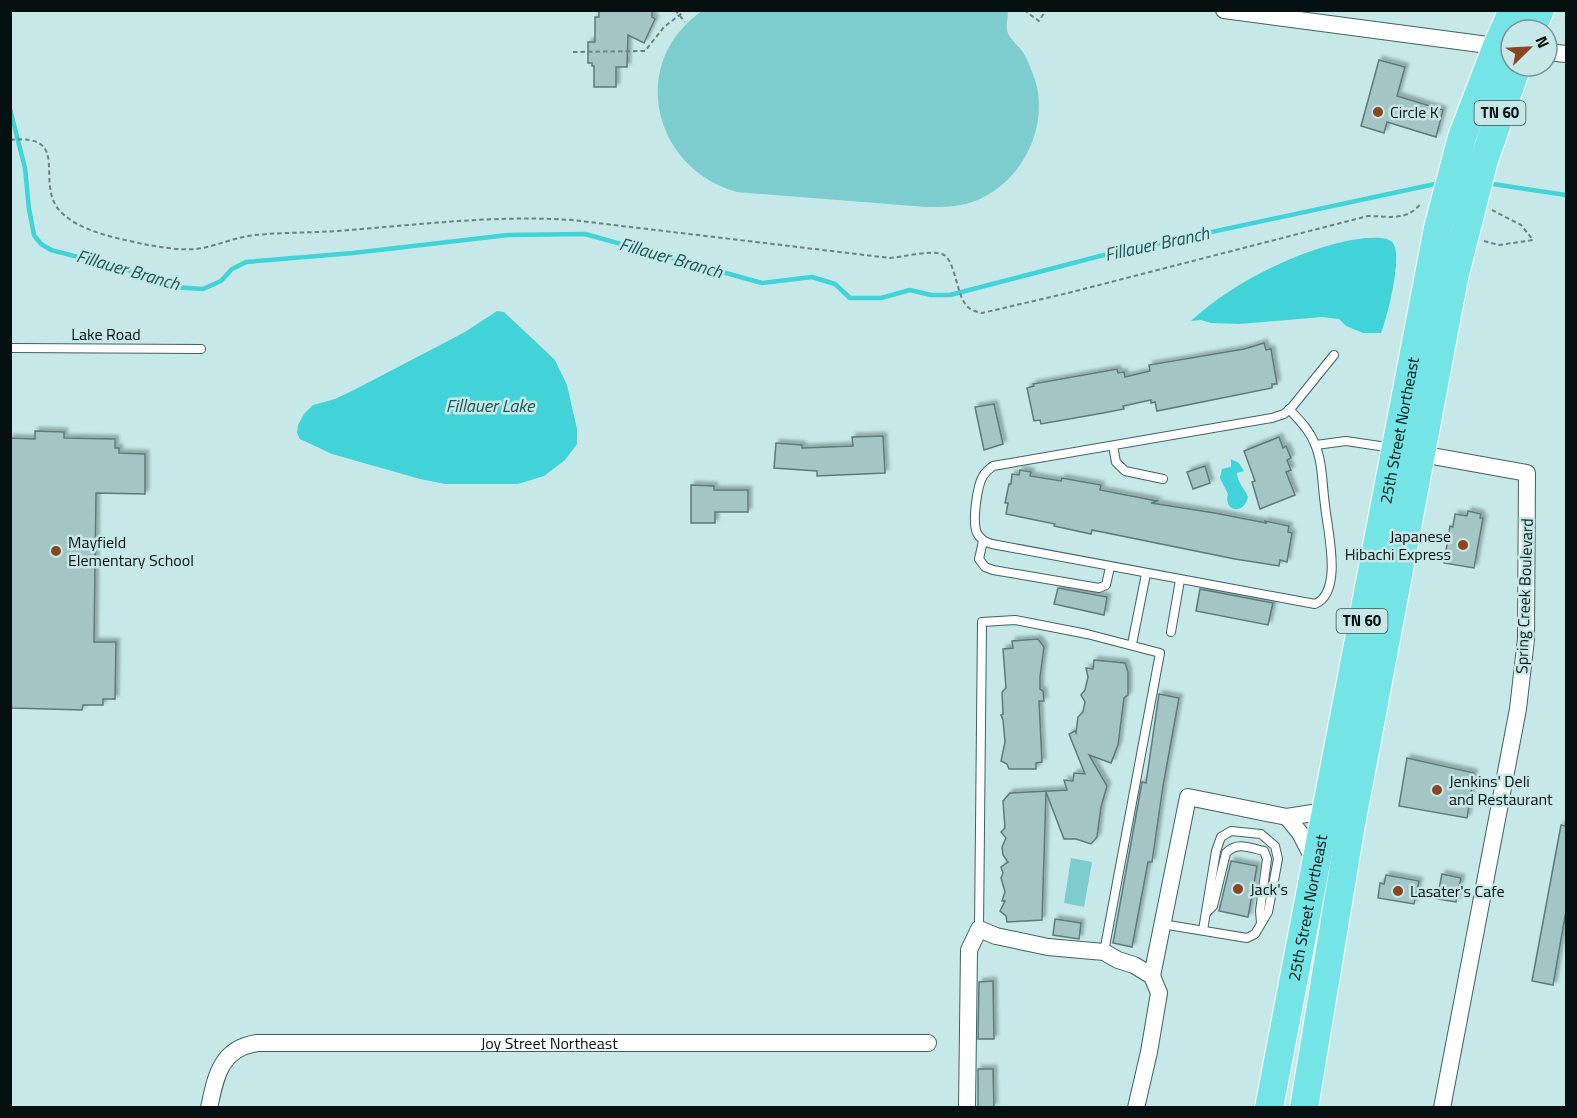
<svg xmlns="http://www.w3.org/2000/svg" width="1577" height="1118" font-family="'Titillium Web',sans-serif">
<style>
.green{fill:#7dccce}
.water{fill:#41d3d7}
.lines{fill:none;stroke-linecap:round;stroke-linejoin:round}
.stream{stroke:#41d3d7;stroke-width:4.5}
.building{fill:#a4c5c6;stroke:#5b7a7a;stroke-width:1.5;filter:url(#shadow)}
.service-casing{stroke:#426061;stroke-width:10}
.minor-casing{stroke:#426061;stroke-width:18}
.trunk-casing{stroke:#fff;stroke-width:30}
.path{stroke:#6b8283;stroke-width:2;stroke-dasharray:4.5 3;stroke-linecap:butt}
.service{stroke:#fff;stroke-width:8}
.minor{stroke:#fff;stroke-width:16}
.trunk{stroke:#74e4e6;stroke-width:28}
.poi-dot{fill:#8c461f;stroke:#c6e8e9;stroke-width:2}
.labels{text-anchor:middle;stroke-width:5;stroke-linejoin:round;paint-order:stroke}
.shield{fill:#c6e8e9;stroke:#3f5151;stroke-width:1.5}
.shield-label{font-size:15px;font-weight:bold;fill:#051010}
.poi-label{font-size:16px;fill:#051010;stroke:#c6e8e9;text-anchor:start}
.street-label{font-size:16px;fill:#051010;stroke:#c6e8e9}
.water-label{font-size:18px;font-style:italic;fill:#1b5758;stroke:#c6e8e9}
</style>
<defs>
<filter id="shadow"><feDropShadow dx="3.5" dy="-3.5" stdDeviation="1.5" flood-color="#0004"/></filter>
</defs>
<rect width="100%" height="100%" fill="#c6e8e9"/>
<g class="green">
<path d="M992 11 1008 12C1008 17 1006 24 1007 30 1008 37 1018 46 1023 52 1029 63 1034 75 1037 87 1047 134 1018 186 972 202 957 207 942 207 926 207L737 192C653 169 627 63 702 11Z"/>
<path d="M1071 858 1092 862 1084 907 1064 903Z"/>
</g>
<g class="water">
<path d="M1365 238C1373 238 1386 236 1392 242 1404 252 1387 319 1381 333H1363L1346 326 1339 319 1322 317 1239 324 1211 323 1201 320 1191 321C1234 281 1307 245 1365 238Z"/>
<path d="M497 311 504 312 555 360 567 385 577 429V444L565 460 544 476 518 484H445L420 479 332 454 300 439 297 433 298 425 304 414 313 405 335 399 354 390 465 332Z"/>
<path d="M1231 459 1239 463 1244 471 1237 473C1237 482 1245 489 1248 497 1244 516 1223 511 1228 494L1220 478 1222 469 1231 467Z"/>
</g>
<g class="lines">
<g class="stream">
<path d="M10 109 25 168 29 209 34 235 41 244 51 250 125 269 173 287 203 289 221 281 232 269 246 262 353 253 508 235 585 234 762 283 812 277 835 284 850 298H881L910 290 931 295H950L1100 256 1435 184"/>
<path d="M1493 184 1566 195"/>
</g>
</g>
<g class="building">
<path d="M599 10H652V17L655 19 644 43 628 35 627 67H616V87H594V66H592V63H588V42H595V17H599Z"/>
<path d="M1379 60 1405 67 1397 96 1443 110 1436 137 1387 122 1384 133 1361 126Z"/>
<path d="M1264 343 1266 350 1271 349 1277 384H1272V388L1157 411 1155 402 1151 403V400L1123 406 1124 409 1103 413 1041 424 1040 420 1034 421 1027 388 1034 386 1033 384 1117 369 1118 373 1124 372 1125 377 1150 371 1149 365 1244 349Z"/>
<path d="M994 404 1003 444 984 450 975 407Z"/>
<path d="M35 431 64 432V438L115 439V448H119V453L145 454V494L96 493 94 642H116L115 699H103V705H83L82 710 12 708 10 703V438L35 439Z"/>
<path d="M883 436 885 473 817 476V471L774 468 776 443 802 445V448L853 446 852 437Z"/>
<path d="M1279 437 1283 448 1286 446 1291 458 1287 460 1291 470 1286 472 1295 495 1260 509 1252 482 1255 481 1244 451Z"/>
<path d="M1205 466 1210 483 1193 489 1187 472Z"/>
<path d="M1020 470 1031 472 1030 476 1061 481 1062 478 1101 485 1100 490 1157 501 1151 503 1215 513 1266 523 1265 521 1289 526 1288 532 1292 533 1287 562 1280 560 1279 566 1235 559 1092 530 1091 534 1054 526 1055 524 1006 514 1008 503H1005L1009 484H1011L1012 474 1019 475Z"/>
<path d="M691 485 714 486V490H748V512H715V523H691Z"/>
<path d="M1468 511 1481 514 1480 518H1483L1474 568 1444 563 1450 526 1453 527 1455 514 1467 516Z"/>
<path d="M1058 588 1107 597 1104 615 1054 604Z"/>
<path d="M1200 589 1273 603 1268 625 1196 611Z"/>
<path d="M1038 639 1044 647 1040 677V689L1043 691 1044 701H1039L1042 762 1036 763V769H1009L1007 764 1001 761 1005 742 1003 720 1001 715 1003 714 1002 692 1006 688 1003 649 1013 648 1012 641Z"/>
<path d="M1094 660 1125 663 1128 672V695L1124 698 1118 745 1111 763 1089 755 1107 786 1101 807 1097 837 1091 844 1076 839H1064L1046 792 1042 920 1007 922 1006 916 1000 911 1005 901H1002L1005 892 1001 878 1003 873 1001 867 1008 862 1003 855 1002 847 1006 838 1001 832 1005 828 1003 801 1010 793 1067 790 1064 780 1073 781 1074 773 1085 774 1069 734 1075 731 1076 733 1078 717 1083 712 1085 702 1081 695 1085 690 1088 677 1086 668 1093 669Z"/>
<path d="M1159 694 1179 698 1163 786 1152 862H1148L1132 947 1113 943 1142 782 1146 783Z"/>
<path d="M1407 758 1474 773 1467 818 1399 806Z"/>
<path d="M1561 825 1566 826V911L1553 985 1532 981Z"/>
<path d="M1231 861 1257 866 1248 917 1219 911Z"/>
<path d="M1442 874 1461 878 1456 902 1437 899Z"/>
<path d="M1386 875 1419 881 1414 904 1378 898 1380 883 1384 884Z"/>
<path d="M1055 919 1081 923 1079 939 1053 935Z"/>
<path d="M993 981 994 1039H978L979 982Z"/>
<path d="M978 1069H993L994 1107H978Z"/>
</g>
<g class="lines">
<g class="service-casing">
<g id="service">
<path d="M10 348 201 349"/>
<path d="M1289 409C1298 419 1309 429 1314 442 1323 461 1322 485 1325 505 1327 529 1344 592 1315 604L992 544C985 542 980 539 977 533 972 522 977 486 983 476 986 471 989 469 993 466L1272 418 1284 414 1292 407 1334 355"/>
<path d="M1316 445 1346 441 1393 448"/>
<path d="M1113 446 1116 462 1125 471 1163 479"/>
<path d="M983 541 979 559 985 567 993 570 1099 588 1106 585 1110 567"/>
<path d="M1171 632 1180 580"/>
<path d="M1132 644 1146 574"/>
<path d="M1206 913 1213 906 1226 853C1237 841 1250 848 1264 851L1267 859 1260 911 1261 923"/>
<path d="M1162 924 1247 938 1255 934 1268 912 1278 859 1275 846 1261 834 1231 831 1221 837 1216 851 1203 930"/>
<path d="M979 929 982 622 1015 620 1087 634 1160 653 1104 952"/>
</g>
</g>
<g class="minor-casing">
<g id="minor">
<path d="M1224 10 1503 47"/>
<path d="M1547 52 1566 54"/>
<path d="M1421 454 1527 473 1526 639 1518 709 1442 1108"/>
<path d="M1287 817 1300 833 1315 862"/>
<path d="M1152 976 1188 797 1287 817 1325 811"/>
<path id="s1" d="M209 1108C216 1076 220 1049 257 1043H928"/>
<path d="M967 1108 969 950 979 929 996 936 1048 947 1104 952 1118 960 1134 965 1152 976 1159 993 1149 1052 1136 1108"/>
</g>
</g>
<g class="trunk-casing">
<g id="trunk">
<path d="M1531 30 1540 10"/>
<path id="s2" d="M1269 1108 1438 228 1462 137 1497 46 1513 10"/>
<path d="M1304 1108 1350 830 1454 278 1484 160 1517 66"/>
</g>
</g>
<g class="path">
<path d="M675 10 685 22"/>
<path d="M1024 10 1039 21 1046 10"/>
<path d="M573 52 645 51 664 27 686 10"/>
<path d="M10 140C75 133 31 186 63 214 84 233 121 239 148 245 167 248 188 252 207 247 223 243 238 237 255 235 287 232 318 233 350 230 424 224 498 215 572 220L890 258C903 257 929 250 942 254 956 258 956 299 969 308 973 311 978 312 982 313L1068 293 1368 216C1388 216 1407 222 1421 203"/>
<path d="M1484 241 1499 245 1533 240 1521 225 1492 210"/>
</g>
<use href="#service" class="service"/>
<use href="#minor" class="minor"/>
<use href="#trunk" class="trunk"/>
</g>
<g class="poi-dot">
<circle cx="1378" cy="112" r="6"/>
<circle cx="1463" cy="545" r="6"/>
<circle cx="56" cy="551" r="6"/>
<circle cx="1437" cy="790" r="6"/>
<circle cx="1238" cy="889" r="6"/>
<circle cx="1398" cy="891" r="6"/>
</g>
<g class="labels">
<g class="shield">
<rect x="1474.5" y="101" width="51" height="24" rx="4.5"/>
<rect x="1336.5" y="609" width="51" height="24" rx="4.5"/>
</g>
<g class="shield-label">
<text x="1500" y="118">TN 60</text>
<text x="1362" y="626">TN 60</text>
</g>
<g class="poi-label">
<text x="1390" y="118">Circle K</text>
<text x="1451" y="542" text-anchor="end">Japanese<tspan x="1451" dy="18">Hibachi Express</tspan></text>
<text x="68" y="548">Mayfield<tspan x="68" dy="18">Elementary School</tspan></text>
<text x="1449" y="787">Jenkins' Deli<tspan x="1449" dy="18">and Restaurant</tspan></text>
<text x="1250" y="895">Jack's</text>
<text x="1410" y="897">Lasater's Cafe</text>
</g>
<g class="street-label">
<text x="106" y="340">Lake Road</text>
<text dy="6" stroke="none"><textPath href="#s2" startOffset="690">25th Street Northeast</textPath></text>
<text transform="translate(1524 596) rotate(-88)" y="6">Spring Creek Boulevard</text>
<text dy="6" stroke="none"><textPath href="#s2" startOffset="204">25th Street Northeast</textPath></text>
<text dy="6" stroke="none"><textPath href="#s1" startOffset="380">Joy Street Northeast</textPath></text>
</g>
<g class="water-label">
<text transform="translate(1157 244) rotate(-12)" y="6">Fillauer Branch</text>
<text transform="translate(671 258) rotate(16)" y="6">Fillauer Branch</text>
<text transform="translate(128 270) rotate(16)" y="6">Fillauer Branch</text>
<text x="490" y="412">Fillauer Lake</text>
</g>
</g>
<rect width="1577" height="1118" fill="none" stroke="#051010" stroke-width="24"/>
<g transform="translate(1529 48) rotate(66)"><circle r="28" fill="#c6e8e9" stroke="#799292" stroke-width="1.5"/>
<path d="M0-4.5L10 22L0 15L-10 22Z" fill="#8c461f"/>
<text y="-9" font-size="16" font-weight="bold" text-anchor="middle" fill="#051010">N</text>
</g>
</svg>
